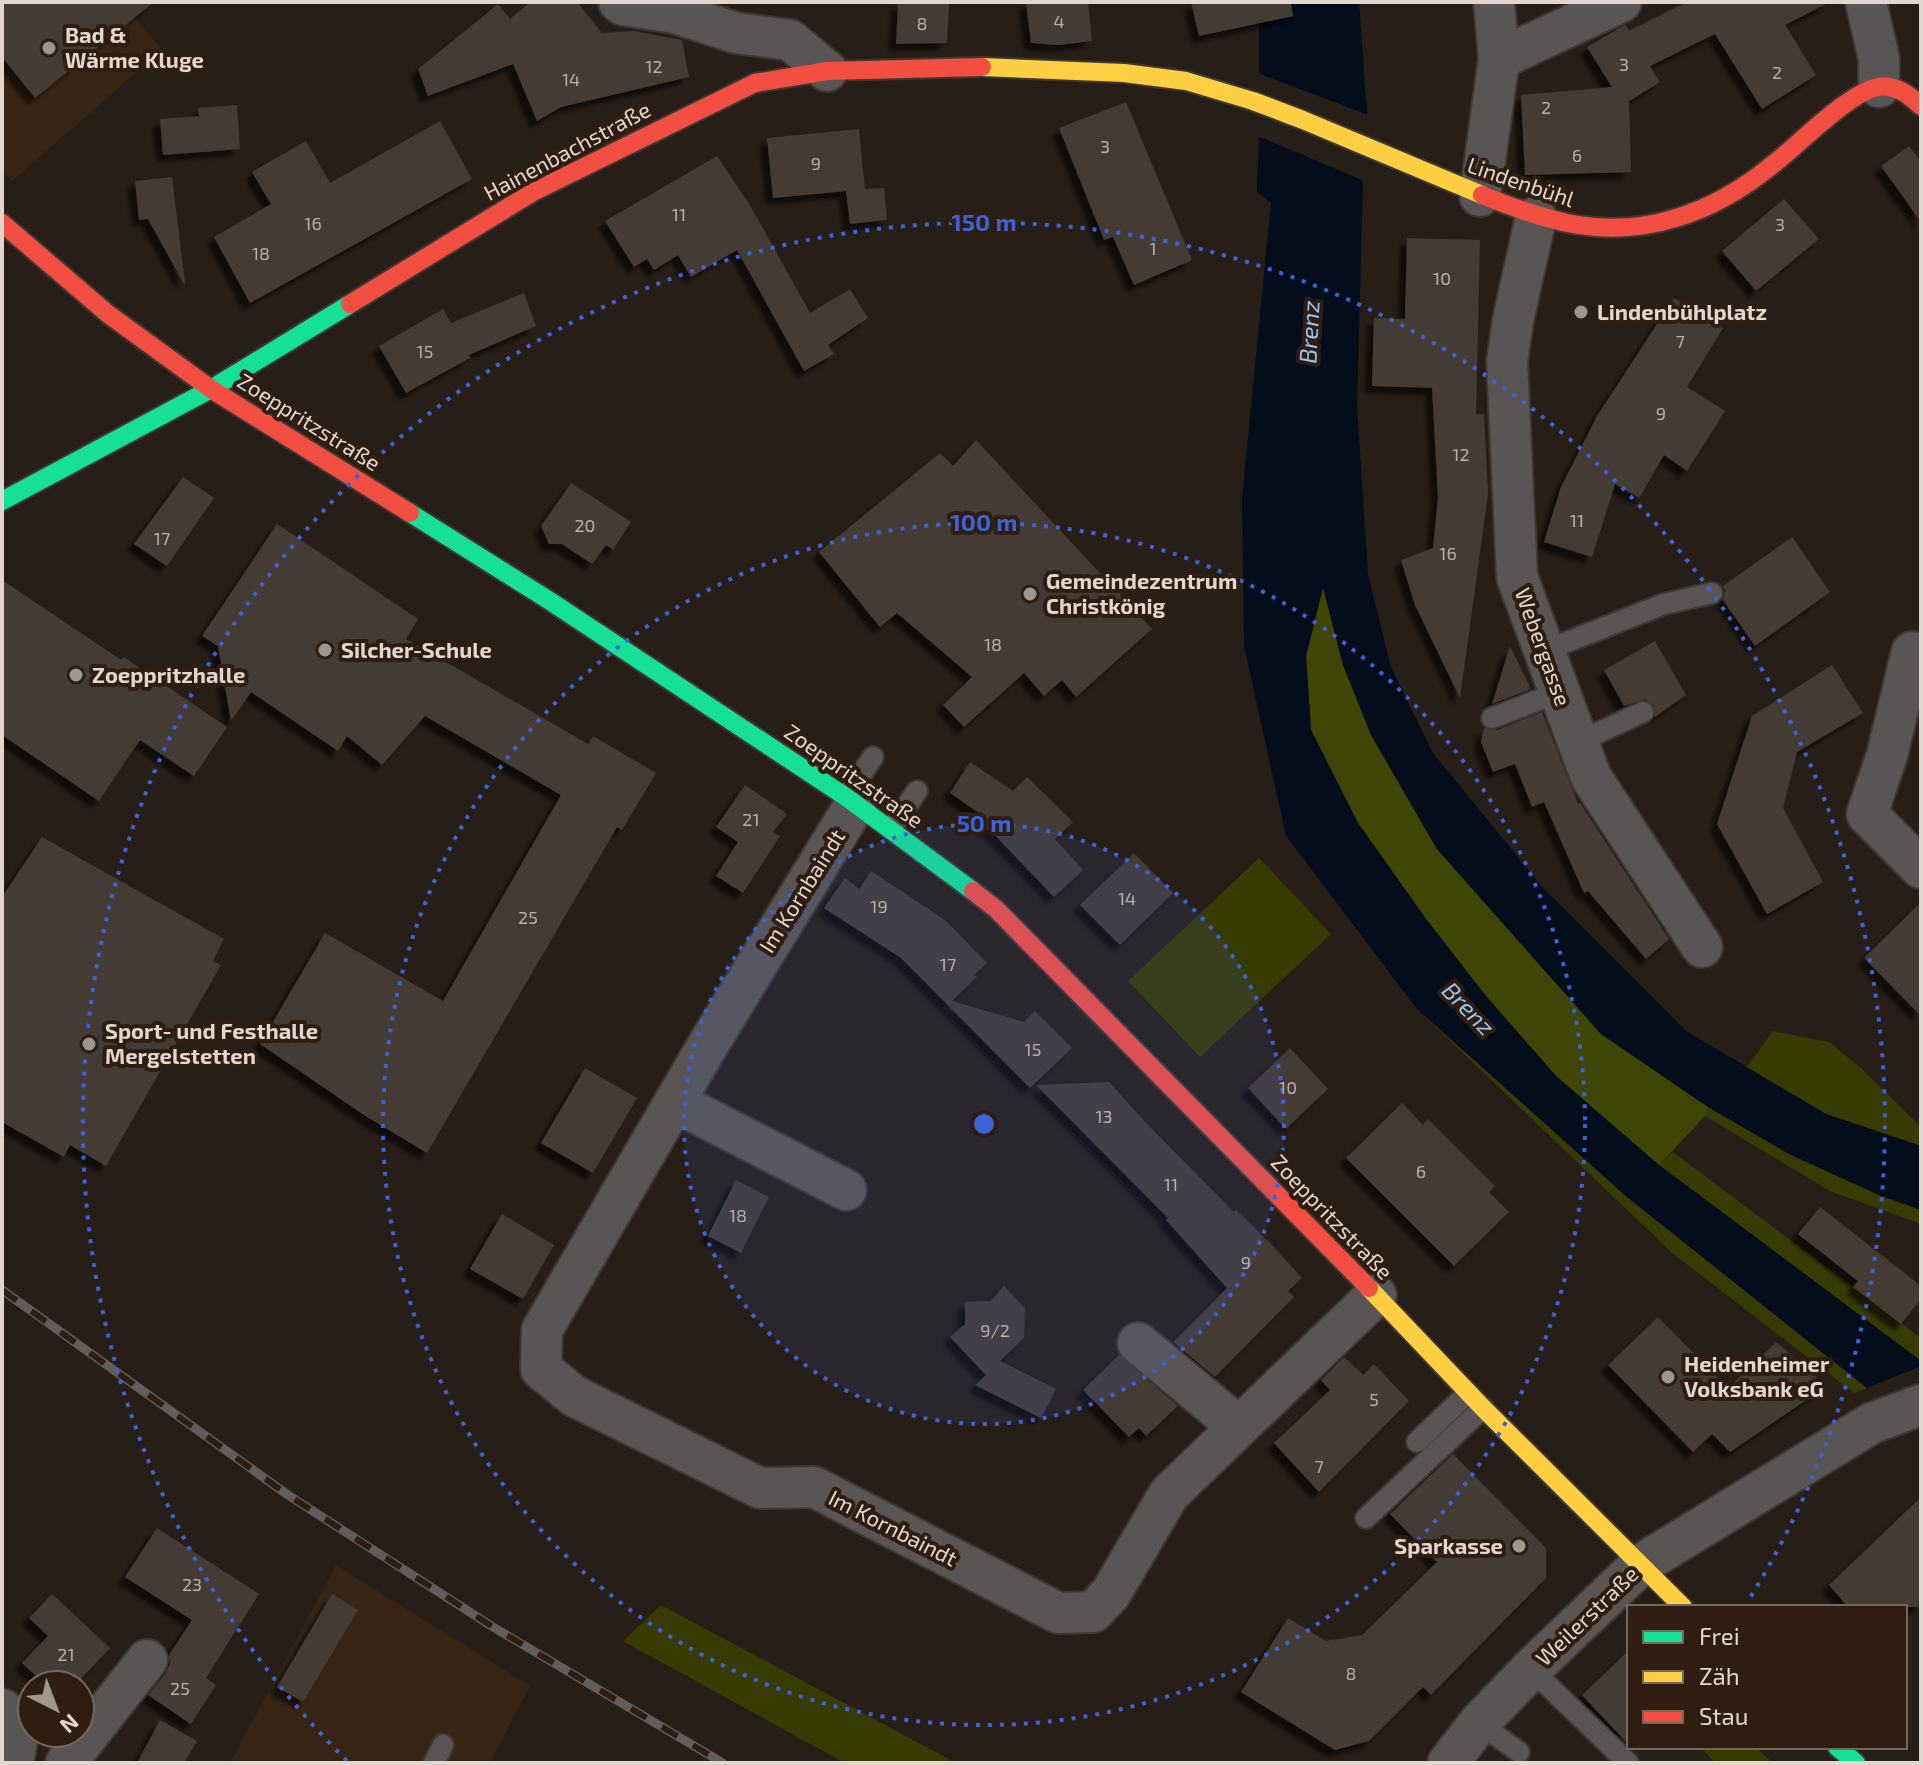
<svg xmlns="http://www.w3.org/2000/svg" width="1923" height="1765" font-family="'Exo 2',sans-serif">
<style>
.built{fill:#382414}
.green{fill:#373b03}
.forest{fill:#3f4605}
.water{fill:#040d1c}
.pier{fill:#271e17}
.building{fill:#443b36;filter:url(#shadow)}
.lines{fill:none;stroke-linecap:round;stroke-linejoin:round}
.lane-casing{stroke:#3f3832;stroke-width:24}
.street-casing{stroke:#3f3832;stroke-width:44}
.fast-casing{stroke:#3f3832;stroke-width:22}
.slow-casing{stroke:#3f3832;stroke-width:22}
.jam-casing{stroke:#3f3832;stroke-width:22}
.lane{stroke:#5a5555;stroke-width:20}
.street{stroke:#5a5555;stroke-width:40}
.fast{stroke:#16e098;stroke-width:18}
.slow{stroke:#ffcf43;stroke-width:18}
.jam{stroke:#f24e42;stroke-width:18}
.rail-casing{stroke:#625d5b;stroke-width:9}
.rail{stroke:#2e1d10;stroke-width:6;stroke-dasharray:18;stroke-linecap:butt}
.ring{fill:none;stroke:#3b62d6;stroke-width:4;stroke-dasharray:4 8}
.poi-dot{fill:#a1968e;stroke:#2e1d10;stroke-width:3}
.labels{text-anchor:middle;stroke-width:8;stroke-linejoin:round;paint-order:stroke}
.number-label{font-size:18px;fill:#baafa8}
.poi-label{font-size:22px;font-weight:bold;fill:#e2d6ce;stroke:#2e1d10;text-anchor:start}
.street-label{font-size:22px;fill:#e2d6ce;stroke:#2e1d10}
.water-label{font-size:24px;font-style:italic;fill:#96c3f4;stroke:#2e1d10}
.centre{fill:#3b62d6;stroke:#2e1d10;stroke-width:4}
.ring-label{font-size:24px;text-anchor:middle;font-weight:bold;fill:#3b62d6;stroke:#2e1d10;stroke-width:8;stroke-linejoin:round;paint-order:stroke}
</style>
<defs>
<filter id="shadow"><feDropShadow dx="-7" dy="7" stdDeviation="2" flood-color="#0009"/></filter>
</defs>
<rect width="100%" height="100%" fill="#271e17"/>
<g class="built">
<path d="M2 2H121L162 50 12 181 2 169Z"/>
<path d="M336 1565 530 1686 490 1763H230Z"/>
</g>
<g class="green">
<path d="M1259 858 1331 934 1200 1057 1128 981Z"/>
<path d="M1417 1009 1627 1197 1867 1388 1854 1393 1671 1252Z"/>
<path d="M1773 1031 1829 1042 1862 1069 1921 1127V1146L1826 1114 1746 1068Z"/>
<path d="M1708 1107 1789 1154 1879 1195 1921 1210V1224L1830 1191 1705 1116Z"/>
<path d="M1673 1152 1921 1338V1361L1659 1165Z"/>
<path d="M661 1605 956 1763H845L623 1641Z"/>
<path d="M1701 1747H1755L1773 1763H1715Z"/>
</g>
<path class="forest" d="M1323 586 1343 665 1371 735 1437 849 1601 1034 1708 1107 1705 1116 1659 1165 1556 1076 1486 996 1426 919 1358 823 1311 730 1306 656Z"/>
<path class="water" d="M1259 2H1359L1367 114 1363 181 1357 405 1368 574 1391 667 1433 753 1544 889 1686 1031 1826 1114 1921 1146V1210L1879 1195 1789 1154 1708 1107 1601 1034 1437 849 1371 735 1343 665 1323 588 1306 656 1311 730 1358 823 1426 919 1486 996 1556 1076 1659 1165 1921 1361V1366L1867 1388 1627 1197 1417 1009 1286 836 1244 646 1242 498 1271 203 1257 192 1259 136Z"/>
<path class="pier" d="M1255 72 1371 116 1367 182 1255 135Z"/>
<g class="building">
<path d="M2 2H154L35 98 2 57Z"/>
<path d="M530 2H577L602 33 633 31 682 40 689 77 561 107 537 121 513 64 428 96 418 69 498 4 510 19Z"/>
<path d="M898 2H949L947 43 896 44Z"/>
<path d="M1026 2H1088L1092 41 1058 45 1031 43Z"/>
<path d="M1191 2H1291L1293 16 1199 36Z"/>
<path d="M1687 2H1830L1785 25 1816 75 1762 109 1715 34 1650 66 1660 82 1629 101 1631 172 1525 175 1521 95 1612 87 1587 47 1625 25 1629 31Z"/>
<path d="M1126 102 1192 260 1134 285 1113 237 1104 240 1059 128Z"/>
<path d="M237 105 240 149 163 155 160 119 199 116 198 108Z"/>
<path d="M440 121 472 179 250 303 214 237 271 204 252 172 306 141 330 183Z"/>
<path d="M859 129 865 189 884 188 887 220 850 224 846 191 773 198 767 138Z"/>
<path d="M1909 146 1921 162V222L1881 166Z"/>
<path d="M717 156 751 207 810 313 850 289 868 318 828 345 834 354 804 371 737 250 691 277 678 255 654 270 647 259 634 267 605 221Z"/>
<path d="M172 177 185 283 184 284 148 219 139 220 135 181Z"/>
<path d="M1784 199 1819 239 1756 291 1722 251Z"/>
<path d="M1407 238 1480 240 1476 414H1484L1488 494 1460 698 1415 605 1401 560 1433 548 1438 497 1432 388 1372 386 1374 318 1405 319Z"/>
<path d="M524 293 536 326 469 355 470 358 406 393 379 346 443 309 451 323Z"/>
<path d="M1674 298 1723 328 1687 387 1725 411 1687 471 1664 455 1639 498 1615 484 1592 557 1544 542 1561 487 1597 416Z"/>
<path d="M976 440 1152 629 1076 697 1062 680 1044 696 1024 673 964 727 943 705 972 677 897 613 880 627 819 552 940 453 953 466Z"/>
<path d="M183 477 214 498 167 566 134 544Z"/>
<path d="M571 483 631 522 613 550 606 545 592 564 562 544H549L541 526Z"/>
<path d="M277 524 418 619 406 639 588 744 593 736 656 773 622 830 617 827 427 1153 364 1115 260 1044 325 933 443 1001 561 795 425 716 382 765 347 736 338 751 251 692 231 721 218 646 202 636Z"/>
<path d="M1792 537 1830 592 1755 646 1723 600 1725 591 1723 586Z"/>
<path d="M2 580 121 660 124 657 227 727 194 776 140 740 99 801 2 735Z"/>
<path d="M1655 641 1686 695 1655 717 1654 706 1645 699 1624 706 1604 670Z"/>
<path d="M1510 646 1531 689 1492 704Z"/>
<path d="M1832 665 1863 713 1797 752 1783 808 1823 882 1767 914 1717 824 1752 716Z"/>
<path d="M1542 712 1578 804 1580 803 1669 939 1646 959 1588 891 1584 893 1544 802 1532 807 1515 764 1493 772 1481 742 1484 728 1497 730Z"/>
<path d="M970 762 1013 791 1027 777 1073 822 1055 839 1083 870 1054 897 991 831 983 828 979 813 950 793Z"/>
<path d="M745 785 787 814 773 832 780 836 743 893 716 876 738 842 716 827Z"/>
<path d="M42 837 224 939 213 961 221 965 106 1166 70 1145 64 1157 2 1122V897Z"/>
<path d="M1134 853 1173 893 1120 945 1080 905Z"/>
<path d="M871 871 945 920 987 963 974 975 977 977 952 1001 1024 1022 1035 1011 1072 1048 1030 1088 901 958 824 908 845 878 859 889Z"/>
<path d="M1921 902V1016L1864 958Z"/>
<path d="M1290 1048 1328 1089 1286 1129 1248 1088Z"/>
<path d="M585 1068 637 1098 593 1173 541 1143Z"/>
<path d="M1109 1082 1148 1125 1234 1212 1236 1210 1271 1244 1302 1278 1288 1291 1294 1297 1215 1377 1173 1342 1227 1288 1166 1220 1168 1218 1036 1085Z"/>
<path d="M1402 1103 1423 1125 1428 1119 1495 1186 1489 1192 1509 1212 1454 1266 1346 1158Z"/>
<path d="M736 1180 769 1197 741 1253 708 1236Z"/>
<path d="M1820 1207 1921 1286V1299L1901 1324 1853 1287 1858 1281 1798 1234Z"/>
<path d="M502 1214 554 1245 523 1299 470 1269Z"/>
<path d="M1004 1286 1025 1308 1024 1338 1000 1361 1056 1389 1041 1418 975 1385 986 1375 950 1337 965 1324V1302L990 1301Z"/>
<path d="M1658 1317 1728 1388 1776 1342 1827 1386 1730 1452 1712 1434 1693 1452 1608 1365Z"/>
<path d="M1119 1355 1178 1406 1146 1436 1139 1428 1129 1437 1083 1390Z"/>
<path d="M1344 1357 1363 1375 1374 1364 1409 1401 1319 1492 1274 1443 1330 1390 1321 1380Z"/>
<path d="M1453 1454 1546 1548V1578L1431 1695 1423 1687 1369 1741 1335 1750 1241 1692 1288 1618 1326 1641 1362 1635 1437 1562 1390 1514Z"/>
<path d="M1921 1497V1607H1848L1829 1585Z"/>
<path d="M157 1528 259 1594 206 1678 216 1685 191 1724 148 1695 165 1674 170 1664 169 1655 192 1620 125 1577Z"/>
<path d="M52 1594 110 1648 75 1685H46L22 1663 48 1636 29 1618Z"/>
<path d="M332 1594 358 1610 303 1702 277 1687Z"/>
<path d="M1629 1650V1745L1582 1695Z"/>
<path d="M160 1720 197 1741 184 1763H137Z"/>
</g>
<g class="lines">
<g class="lane-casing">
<g id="lane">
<path d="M1544 651 1664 604 1712 593"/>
<path d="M1492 718 1559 692"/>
<path d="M1578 742 1643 712"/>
<path d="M846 797 873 757"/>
<path d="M891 829 917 791"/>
<path d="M1417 1442 1468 1393"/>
<path d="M1366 1518 1483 1408"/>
<path d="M1531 1669 1628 1763"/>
<path d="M1479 1723 1519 1752"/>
<path d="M434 1763 443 1745"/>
</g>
</g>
<g class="street-casing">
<g id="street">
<path d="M619 2 623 5 675 13 736 33 790 40 827 71"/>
<path d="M1866 2 1879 59V87"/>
<path d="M1499 59 1621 2"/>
<path d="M1480 196 1499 59 1494 2"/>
<path d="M1536 217 1513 320 1507 362 1517 577 1591 777 1702 947"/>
<path d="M1912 652 1887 755 1867 814 1921 868"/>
<path d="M856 803 709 1043 542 1330 541 1369 574 1396 760 1488 814 1487 1058 1613 1093 1612 1111 1593 1169 1494 1376 1295"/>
<path d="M675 1102 846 1190"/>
<path d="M1138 1343 1239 1427"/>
<path d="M2 1709 20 1724 13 1763"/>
<path d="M66 1763 147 1660"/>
<path d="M1448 1763 1479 1723 1531 1669 1640 1565 1872 1423 1921 1405"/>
</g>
</g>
<g class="fast-casing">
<g id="fast">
<path d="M2 501 211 389 350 304"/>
<path d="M410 513 550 601 846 797 973 891"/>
<path d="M1837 1747 1856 1763"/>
</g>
</g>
<g class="slow-casing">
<g id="slow">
<path d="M982 67 1124 73 1186 81 1253 101 1303 120 1482 195"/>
<path d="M1369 1288 1483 1408 1683 1607"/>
</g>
</g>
<g class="jam-casing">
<g id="jam">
<path d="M1482 195C1548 222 1605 240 1676 218 1714 207 1746 187 1776 162 1800 143 1850 92 1878 87 1896 84 1909 95 1921 106"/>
<path d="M2 223 108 314 211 389 410 513"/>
<path d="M350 304 533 192 755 83 827 71 982 67"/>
<path d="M973 891 996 909 1369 1288"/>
</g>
</g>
<use href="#lane" class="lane"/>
<use href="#street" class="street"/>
<use href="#fast" class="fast"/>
<use href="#slow" class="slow"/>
<use href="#jam" class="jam"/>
<g class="rail-casing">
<path id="rail" d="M2 1290 288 1495 493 1627 723 1763"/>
</g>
<use href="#rail" class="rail"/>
</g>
<circle cx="984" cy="1124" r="300" fill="#3b62d6" fill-opacity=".12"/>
<g class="ring">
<circle cx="984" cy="1124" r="300"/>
<circle cx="984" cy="1124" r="601"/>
<path d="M347 1761A901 901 0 1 1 1748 1601"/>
</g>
<g class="poi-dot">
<circle cx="49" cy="48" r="8"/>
<circle cx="1581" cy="312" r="8"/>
<circle cx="1030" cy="594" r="8"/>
<circle cx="325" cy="650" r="8"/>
<circle cx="76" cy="675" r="8"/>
<circle cx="89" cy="1044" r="8"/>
<circle cx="1668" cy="1377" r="8"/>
<circle cx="1519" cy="1546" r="8"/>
</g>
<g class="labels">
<g class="number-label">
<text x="1059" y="28">4</text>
<text x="922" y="30">8</text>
<text x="1624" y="71">3</text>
<text x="654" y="73">12</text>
<text x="1777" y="79">2</text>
<text x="571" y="86">14</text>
<text x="1546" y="114">2</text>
<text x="1105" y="153">3</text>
<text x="1577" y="162">6</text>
<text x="816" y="170">9</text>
<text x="679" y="221">11</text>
<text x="313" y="230">16</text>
<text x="1780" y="231">3</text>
<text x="1153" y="255">1</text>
<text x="261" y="260">18</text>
<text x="1442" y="285">10</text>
<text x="1680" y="348">7</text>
<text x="425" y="358">15</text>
<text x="1661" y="420">9</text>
<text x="1461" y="461">12</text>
<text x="1577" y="527">11</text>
<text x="585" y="532">20</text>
<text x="162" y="545">17</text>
<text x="1448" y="560">16</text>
<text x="993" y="651">18</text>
<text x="751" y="826">21</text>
<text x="1127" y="905">14</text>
<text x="879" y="913">19</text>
<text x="528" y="924">25</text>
<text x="948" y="971">17</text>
<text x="1033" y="1056">15</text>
<text x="1288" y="1094">10</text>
<text x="1104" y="1123">13</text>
<text x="1421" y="1178">6</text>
<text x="1171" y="1191">11</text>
<text x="738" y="1222">18</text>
<text x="1246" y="1269">9</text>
<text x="995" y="1337">9/2</text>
<text x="1374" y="1406">5</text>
<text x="1319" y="1473">7</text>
<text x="192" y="1591">23</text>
<text x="66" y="1661">21</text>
<text x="1351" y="1680">8</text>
<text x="180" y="1695">25</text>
</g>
<g class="poi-label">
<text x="65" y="43">Bad &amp;<tspan x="65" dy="25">Wärme Kluge</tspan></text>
<text x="1597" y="320">Lindenbühlplatz</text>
<text x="1046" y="589">Gemeindezentrum<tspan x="1046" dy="25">Christkönig</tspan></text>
<text x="341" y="658">Silcher-Schule</text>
<text x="92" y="683">Zoeppritzhalle</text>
<text x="105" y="1039">Sport- und Festhalle<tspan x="105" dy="25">Mergelstetten</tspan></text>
<text x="1684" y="1372">Heidenheimer<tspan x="1684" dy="25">Volksbank eG</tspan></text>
<text x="1503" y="1554" text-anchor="end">Sparkasse</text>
</g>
<g class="street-label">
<text transform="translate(567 151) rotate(-28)" y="8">Hainenbachstraße</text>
<text transform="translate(1521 182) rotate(19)" y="8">Lindenbühl</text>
<text transform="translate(309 422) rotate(32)" y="8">Zoeppritzstraße</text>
<text transform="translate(1543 647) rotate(70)" y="8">Webergasse</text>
<text transform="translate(854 776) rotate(35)" y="8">Zoeppritzstraße</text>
<text transform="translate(802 891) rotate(-58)" y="8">Im Kornbaindt</text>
<text transform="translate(1332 1217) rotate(46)" y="8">Zoeppritzstraße</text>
<text transform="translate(893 1528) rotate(27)" y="8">Im Kornbaindt</text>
<text transform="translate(1587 1616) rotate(-44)" y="8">Weilerstraße</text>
</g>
<g class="water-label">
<text transform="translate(1310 332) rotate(-87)" y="8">Brenz</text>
<text transform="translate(1468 1009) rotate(46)" y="8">Brenz</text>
</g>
</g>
<circle cx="984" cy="1124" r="12" class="centre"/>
<g class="ring-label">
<text x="984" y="231">150 m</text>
<text x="984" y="531">100 m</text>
<text x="984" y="832">50 m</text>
</g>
<rect width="1923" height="1765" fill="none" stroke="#e2d6ce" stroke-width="8"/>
<rect x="1627" y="1605" width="280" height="144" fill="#2e1d10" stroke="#76675c" stroke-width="2"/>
<rect x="1643" y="1631" width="40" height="12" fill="#16e098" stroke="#76675c" stroke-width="2"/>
<text x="1699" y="1645" font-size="24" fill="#e2d6ce">Frei</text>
<rect x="1643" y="1671" width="40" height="12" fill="#ffcf43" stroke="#76675c" stroke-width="2"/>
<text x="1699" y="1685" font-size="24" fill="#e2d6ce">Zäh</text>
<rect x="1643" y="1711" width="40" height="12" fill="#f24e42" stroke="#76675c" stroke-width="2"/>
<text x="1699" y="1725" font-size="24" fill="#e2d6ce">Stau</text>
<g transform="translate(56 1709) rotate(138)"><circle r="38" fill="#2e1d10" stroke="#76675c" stroke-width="2"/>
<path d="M0-6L14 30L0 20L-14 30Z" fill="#a1968e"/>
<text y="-12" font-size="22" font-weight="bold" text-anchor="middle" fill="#e2d6ce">N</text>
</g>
</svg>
